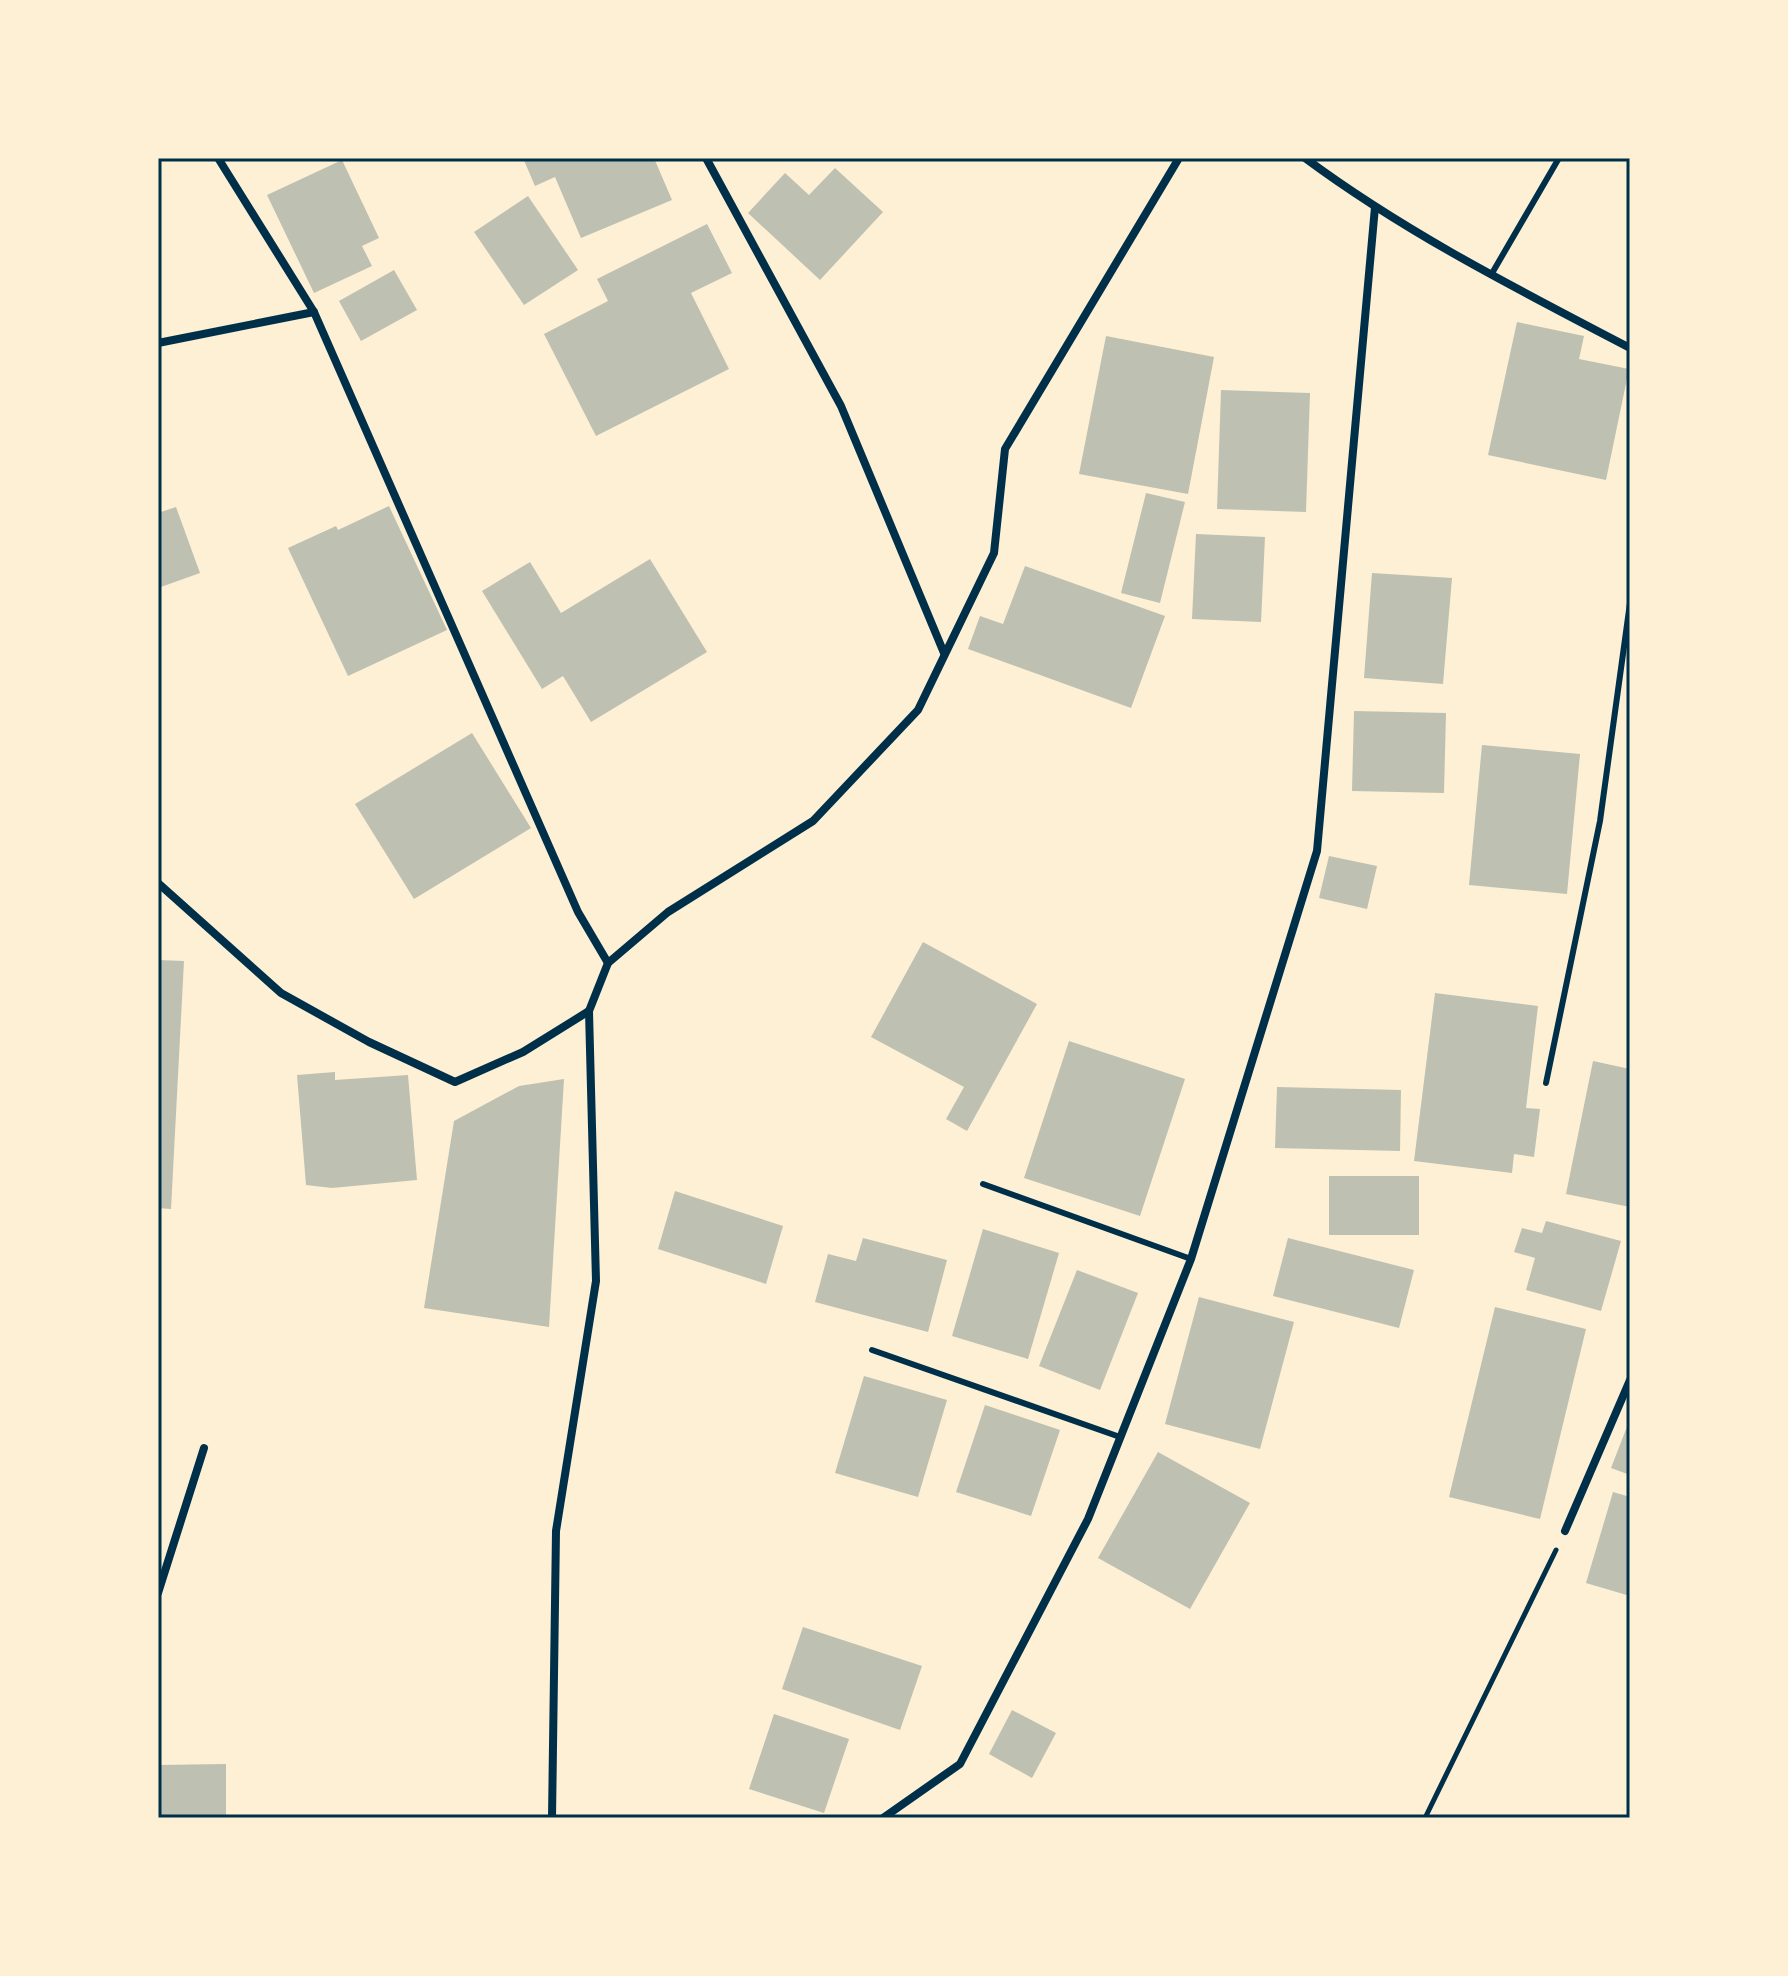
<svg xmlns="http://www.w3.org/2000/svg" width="1788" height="1976" font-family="Poppins,sans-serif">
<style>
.building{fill:#bec0b2}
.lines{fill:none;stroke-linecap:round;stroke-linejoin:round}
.path{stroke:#003049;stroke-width:5}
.service{stroke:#003049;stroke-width:6}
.minor{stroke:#003049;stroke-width:8}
.neatline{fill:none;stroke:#003049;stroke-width:3}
</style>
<rect width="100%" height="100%" fill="#fdf0d5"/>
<g class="building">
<path d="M523 158H654L672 200 581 238 555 177 535 186Z"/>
<path d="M342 160 379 238 362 246 372 266 314 293 267 195Z"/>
<path d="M835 168 883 212 820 280 748 213 785 173 809 195Z"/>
<path d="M528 196 578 270 524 305 474 232Z"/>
<path d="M707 224 732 273 691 293 729 369 596 436 544 334 608 301 597 279Z"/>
<path d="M394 270 417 310 361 341 339 301Z"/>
<path d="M1517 322 1584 336 1579 359 1629 369 1606 480 1488 455Z"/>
<path d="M1106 336 1214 357 1188 494 1079 474Z"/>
<path d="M1221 390 1310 393 1306 512 1217 509Z"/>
<path d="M1146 493 1185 502 1160 603 1121 593Z"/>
<path d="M389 506 447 630 348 676 288 548 336 526 338 530Z"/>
<path d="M176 507 200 573 158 588V513Z"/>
<path d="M1196 534 1265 537 1261 622 1192 619Z"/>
<path d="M650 559 707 652 591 722 563 676 542 689 482 591 530 562 561 613Z"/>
<path d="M1025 566 1165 616 1131 708 968 649 980 616 1003 624Z"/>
<path d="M1372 573 1452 578 1443 684 1364 678Z"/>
<path d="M1354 711 1446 713 1444 793 1352 791Z"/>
<path d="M472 733 531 828 414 899 355 804Z"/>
<path d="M1482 745 1580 754 1567 894 1469 885Z"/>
<path d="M1329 856 1377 866 1367 909 1319 898Z"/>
<path d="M923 942 1037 1004 967 1131 946 1119 964 1087 871 1037Z"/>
<path d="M158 960 184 961 171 1209 158 1208Z"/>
<path d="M1435 993 1538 1006 1526 1108 1540 1109 1534 1157 1514 1154 1512 1173 1414 1161Z"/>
<path d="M1069 1041 1185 1079 1140 1216 1024 1178Z"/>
<path d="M1593 1061 1630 1069V1207L1566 1194Z"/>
<path d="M335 1072V1080L408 1075 417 1180 332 1188 306 1185 297 1075Z"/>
<path d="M564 1079 549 1327 424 1308 454 1121 519 1086Z"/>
<path d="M1277 1087 1401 1090 1400 1151 1275 1148Z"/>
<rect x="1329" y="1176" width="90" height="59"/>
<path d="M675 1191 783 1226 766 1284 658 1249Z"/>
<path d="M1546 1221 1621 1241 1601 1311 1526 1290 1535 1258 1514 1252 1522 1228 1542 1233Z"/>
<path d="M983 1229 1059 1253 1028 1359 952 1336Z"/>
<path d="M863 1238 947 1260 928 1332 815 1302 828 1254 856 1261Z"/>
<path d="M1288 1238 1414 1270 1399 1328 1273 1296Z"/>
<path d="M1077 1270 1138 1293 1100 1390 1039 1366Z"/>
<path d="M1199 1297 1294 1322 1260 1449 1165 1424Z"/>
<path d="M1495 1307 1586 1329 1540 1519 1449 1497Z"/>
<path d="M864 1376 947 1400 918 1497 835 1473Z"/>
<path d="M985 1405 1060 1430 1031 1516 956 1492Z"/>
<path d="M1630 1419V1475L1611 1468Z"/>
<path d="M1158 1452 1250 1503 1190 1609 1098 1558Z"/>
<path d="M1613 1492 1630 1497V1596L1586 1583Z"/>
<path d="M803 1627 922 1666 900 1730 782 1689Z"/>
<path d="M1012 1710 1056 1733 1032 1778 989 1754Z"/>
<path d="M774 1714 849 1739 824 1813 749 1789Z"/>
<path d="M226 1764V1818H158V1765Z"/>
</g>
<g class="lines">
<path class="path" d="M1425 1818 1556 1550"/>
<g class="service">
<path d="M1491 275 1559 158"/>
<path d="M1546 1083 1600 821 1630 603"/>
<path d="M983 1184 1191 1259"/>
<path d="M872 1350 1120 1437"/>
</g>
<g class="minor">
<path d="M218 158 314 312 578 912 608 963"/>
<path d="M706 158 841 406 944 653"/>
<path d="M1305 158C1406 233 1519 290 1630 348"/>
<path d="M158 343 314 312"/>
<path d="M158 883 281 993 369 1042 455 1082 523 1052 589 1011 608 963 668 912 813 821 918 710 994 553 1005 449 1179 158"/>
<path d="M1565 1531 1630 1380"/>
<path d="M158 1593 204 1448"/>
<path d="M552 1818 556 1531 596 1281 589 1011"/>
<path d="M883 1818 960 1764 1088 1519 1191 1259 1317 851 1375 207"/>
</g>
</g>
<rect width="1788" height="1976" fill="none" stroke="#fdf0d5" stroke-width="320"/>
<rect x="160" y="160" width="1468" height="1656" class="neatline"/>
</svg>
